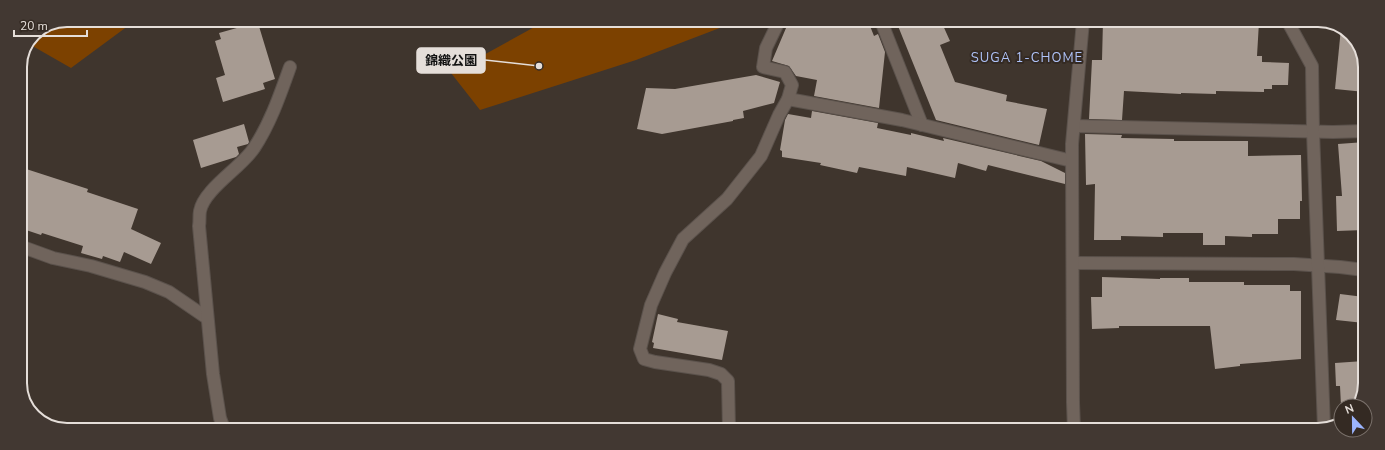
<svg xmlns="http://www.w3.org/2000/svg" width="1385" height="450" font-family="'Nunito Sans','Noto Sans JP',sans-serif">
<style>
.green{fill:#7c4100}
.building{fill:#a79b92}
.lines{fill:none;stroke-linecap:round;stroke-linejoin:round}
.service-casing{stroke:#5b524c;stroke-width:14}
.minor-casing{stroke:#5b524c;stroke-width:14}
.tertiary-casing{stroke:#5b524c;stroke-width:14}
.service{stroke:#70645c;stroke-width:12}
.minor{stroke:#70645c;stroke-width:12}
.tertiary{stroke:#70645c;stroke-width:12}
.labels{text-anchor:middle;stroke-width:4;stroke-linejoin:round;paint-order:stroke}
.neighbourhood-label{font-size:13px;letter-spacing:1px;fill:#afc3f9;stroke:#342a23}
.rim{fill:none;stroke:#e5ded9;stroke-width:2}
.leader{fill:none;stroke:#e5ded9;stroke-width:1.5}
.callout-dot{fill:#e5ded9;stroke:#342a23;stroke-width:1.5}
.callout{fill:#e5ded9;stroke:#e5ded9;stroke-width:1.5}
.callout-label{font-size:13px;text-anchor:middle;font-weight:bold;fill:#111}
</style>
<rect width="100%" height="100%" fill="#3f352d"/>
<g class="green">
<path d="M67 20H136L71 68 29 44 34 33Z"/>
<path d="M537 21H738L636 60 480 110 451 73 538 25Z"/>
</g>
<g class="building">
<path d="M789 21H868L874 36 878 34 885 52 879 108 814 96 817 80 796 76 789 66 772 61Z"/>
<path d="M910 21H941L950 41 940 45 955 82 1007 95 1006 101 1047 109 1039 145 936 120 898 26Z"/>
<path d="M1103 21 1259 22 1257 56H1262V62L1289 63 1288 85H1272V89H1264V92L1216 91V94L1181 93V94L1124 91 1122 120 1089 119 1092 60H1102Z"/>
<path d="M258 23 275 79 263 83 265 89 223 102 216 78 225 75 215 41 221 39 219 33 251 24 252 25Z"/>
<path d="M1341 28 1355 38 1365 63V92L1335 89Z"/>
<path d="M756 75 780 82 774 103 743 111 744 118 733 120V121L662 134 637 129 646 88 675 89Z"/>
<path d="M812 111 878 123 877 128 911 135V133L944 141 943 138 1041 161 1065 173V184L988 165 986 171 958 163 955 178 907 167 906 176 859 167 857 173 820 165 821 163 782 157V151L780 150 785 120 788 114 811 118Z"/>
<path d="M244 124 249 142 248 144 237 147 239 154 236 157 201 168 193 140Z"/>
<path d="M1085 134 1122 135 1121 138 1174 139V141H1248V156L1301 155 1302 201H1300V219H1278V234H1252V237L1225 236V245H1203V233H1163V237L1121 236V240H1094L1095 184 1086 185Z"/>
<path d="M1365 142 1364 230 1337 231 1336 196H1342L1338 144Z"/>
<path d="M20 167 88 189 87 192 138 209 131 229 161 243 151 264 124 252 120 262 103 256 102 259 81 253 83 246 42 233 41 235 20 228Z"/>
<path d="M1102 277 1160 279V278H1189V282H1244V285H1290V291H1301V359L1240 364V366L1215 369 1210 326H1119V328L1092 329 1091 297H1102Z"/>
<path d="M1340 294 1364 297V323L1336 320Z"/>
<path d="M658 314 678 319 677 322 728 331 722 360 653 348 654 343 652 342Z"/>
<path d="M1364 361 1363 396 1356 406H1341L1340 386H1336L1335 363Z"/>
</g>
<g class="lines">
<g class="service-casing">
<path id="service" d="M20 246 53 258 91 266 145 282 169 292 207 318"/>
</g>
<g class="minor-casing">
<g id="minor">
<path d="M881 21 922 125"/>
<path d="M788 99 902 120 1072 161"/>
<path d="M1074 126 1333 132 1365 131"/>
<path d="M1073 263 1294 264 1340 267 1364 270"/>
<path d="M224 429 220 418 213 374 199 226C200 221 199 216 200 211 204 189 242 167 254 148 270 124 280 95 290 67"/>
<path d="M729 429 728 381 721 374 709 370 655 362 644 359 640 349 651 305 665 273 683 239 727 199 761 156 779 115 788 99 792 85 785 72 763 67 766 48 779 21"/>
<path d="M1074 430 1073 402 1072 144 1083 21"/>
</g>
</g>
<g class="tertiary-casing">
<path id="tertiary" d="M1288 22 1312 66 1313 131 1324 428"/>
</g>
<use href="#service" class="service"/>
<use href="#minor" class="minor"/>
<use href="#tertiary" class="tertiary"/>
</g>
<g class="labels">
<g class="neighbourhood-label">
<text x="1027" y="62">SUGA 1-CHOME</text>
</g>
</g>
<path d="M0 0H1385V450H0ZM67 27H1318A40 40 0 0 1 1358 67V383A40 40 0 0 1 1318 423H67A40 40 0 0 1 27 383V67A40 40 0 0 1 67 27Z" fill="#423832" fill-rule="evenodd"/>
<path class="rim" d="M67 27H1318A40 40 0 0 1 1358 67V383A40 40 0 0 1 1318 423H67A40 40 0 0 1 27 383V67A40 40 0 0 1 67 27Z"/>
<path class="leader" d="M539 66L485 60"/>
<circle class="callout-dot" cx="539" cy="66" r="4"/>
<rect class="callout" x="417" y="48" width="68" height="25" rx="4"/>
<g class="callout-label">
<text x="451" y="65">錦織公園</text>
</g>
<g transform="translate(1353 418) rotate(338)"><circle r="19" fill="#342a23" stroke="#7b726c"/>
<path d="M0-3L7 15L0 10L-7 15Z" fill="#9bb4fd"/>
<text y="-6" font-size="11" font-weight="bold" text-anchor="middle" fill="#e5ded9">N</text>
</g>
<path d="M14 30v6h73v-6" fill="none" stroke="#e5ded9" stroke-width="2"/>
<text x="20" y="30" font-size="12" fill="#e5ded9" stroke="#342a23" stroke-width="3" paint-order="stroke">20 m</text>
</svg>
